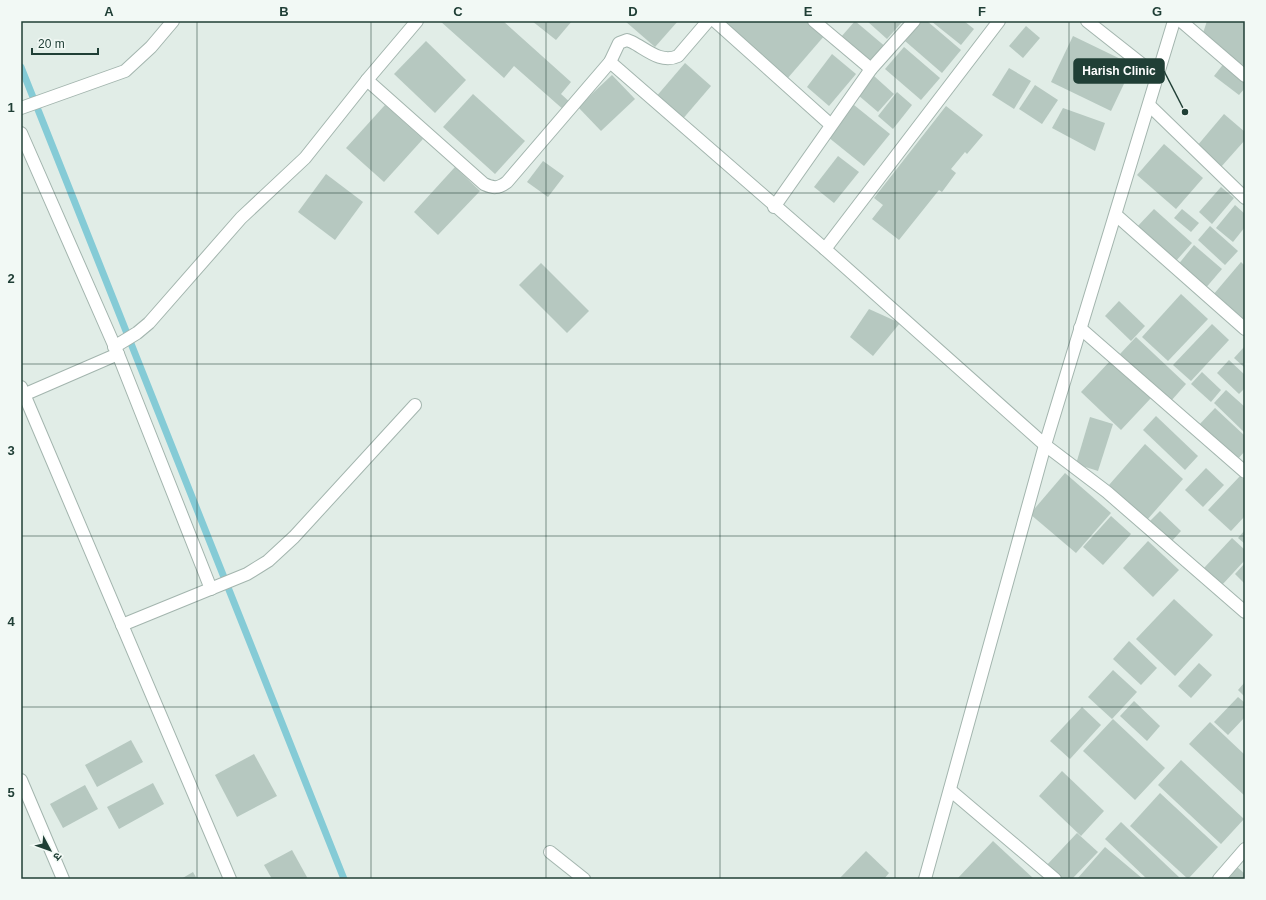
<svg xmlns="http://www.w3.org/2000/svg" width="1266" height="900" font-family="Arial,'Noto Sans Devanagari',sans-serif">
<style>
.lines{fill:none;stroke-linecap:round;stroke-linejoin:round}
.stream{stroke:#85cbd6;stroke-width:7}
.building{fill:#b6c8c0}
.minor-casing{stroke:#a3b5ae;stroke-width:14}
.minor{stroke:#fff;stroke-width:12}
.grid{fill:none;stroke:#203f36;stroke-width:1;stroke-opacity:0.55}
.leader{fill:none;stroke:#203f36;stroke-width:1.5}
.callout-dot{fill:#203f36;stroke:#f2f9f5;stroke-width:1.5}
.callout{fill:#203f36;stroke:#203f36;stroke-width:1.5}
.callout-label{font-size:12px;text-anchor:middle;font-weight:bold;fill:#fff}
.neatline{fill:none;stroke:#203f36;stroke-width:1.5}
.grid-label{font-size:13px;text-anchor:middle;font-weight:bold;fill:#203f36}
</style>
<rect width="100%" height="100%" fill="#e1ede7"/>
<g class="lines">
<path class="stream" d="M21 67 344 879"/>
</g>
<g class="building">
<path d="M440 21H503L571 82 561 94 572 104 565 111 514 66 504 78Z"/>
<path d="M532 21H572L556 40Z"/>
<path d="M625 21H678L655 47Z"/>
<path d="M721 21H808L825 35 787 79Z"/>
<path d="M855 21 887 48 873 64 841 37Z"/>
<path d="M867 21H900L902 22 887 39Z"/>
<path d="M922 21H927L961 50 942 73 905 41Z"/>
<path d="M931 21H964L974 29 961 45Z"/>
<path d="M1207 21H1245V63L1242 67 1202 36Z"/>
<path d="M1026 26 1040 38 1023 58 1009 46Z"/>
<path d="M1073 36 1133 65 1111 111 1051 82Z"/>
<path d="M426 41 466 80 435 113 394 74Z"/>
<path d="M904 47 940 78 921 100 885 69Z"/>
<path d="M832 54 856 74 829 106 807 87Z"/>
<path d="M1225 62 1245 78V88L1239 95 1214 76Z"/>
<path d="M685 63 711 86 681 121 655 98Z"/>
<path d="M1009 68 1031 81 1014 109 992 95Z"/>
<path d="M612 75 635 99 601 131 578 107Z"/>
<path d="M874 76 894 94 878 112 858 95Z"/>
<path d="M1035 85 1058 100 1042 124 1019 109Z"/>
<path d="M897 92 912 105 893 129 878 116Z"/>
<path d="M473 94 525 141 495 174 443 127Z"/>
<path d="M385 105 423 139 384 182 346 148Z"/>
<path d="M854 105 890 134 864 166 828 137Z"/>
<path d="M946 106 983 135 967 154 965 152 951 169 956 173 942 192 939 190 899 240 872 219 883 205 874 198Z"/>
<path d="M1063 108 1105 123 1095 151 1052 128Z"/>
<path d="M1224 114 1245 132V140L1221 167 1197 146Z"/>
<path d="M1164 144 1203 178 1176 209 1137 175Z"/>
<path d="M838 156 859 172 834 203 814 187Z"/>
<path d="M543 161 564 176 548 197 527 182Z"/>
<path d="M455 167 480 191 438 235 414 212Z"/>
<path d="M326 174 363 202 335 240 298 212Z"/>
<path d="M1221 187 1234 198 1212 224 1199 212Z"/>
<path d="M1235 205 1245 214V227L1233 242 1216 228Z"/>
<path d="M1154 209 1192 243 1175 262 1136 228Z"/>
<path d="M1182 209 1199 223 1191 232 1174 218Z"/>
<path d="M1210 226 1238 251 1225 265 1198 240Z"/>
<path d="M1194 245 1222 269 1204 290 1177 266Z"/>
<path d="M1241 262 1245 266V323L1213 295Z"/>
<path d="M541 263 589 311 567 333 519 285Z"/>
<path d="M1181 294 1208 319 1168 361 1142 337Z"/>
<path d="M1119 301 1145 326 1131 341 1105 316Z"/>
<path d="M869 309 900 323 873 356 850 337Z"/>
<path d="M1212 324 1229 340 1191 381 1173 365Z"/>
<path d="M1136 337 1186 384 1171 401 1120 354Z"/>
<path d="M1245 346V368L1234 358Z"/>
<path d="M1111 360 1151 398 1121 430 1081 392Z"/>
<path d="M1229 360 1245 375V388L1239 394 1217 373Z"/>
<path d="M1202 372 1221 390 1211 402 1191 384Z"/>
<path d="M1226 390 1245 407V433L1214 403Z"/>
<path d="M1215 408 1245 436V451L1236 461 1198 426Z"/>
<path d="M1156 416 1198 456 1185 470 1143 430Z"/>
<path d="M1090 417 1113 424 1098 471 1076 464Z"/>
<path d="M1145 444 1183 479 1147 520 1109 485Z"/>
<path d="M1206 468 1224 485 1203 507 1185 490Z"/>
<path d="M1065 473 1111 513 1076 553 1030 514Z"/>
<path d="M1240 476 1245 481V516L1231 531 1208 510Z"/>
<path d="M1160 511 1181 531 1171 542 1150 521Z"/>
<path d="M1111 516 1131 534 1103 565 1083 547Z"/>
<path d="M1245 530V544L1238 538Z"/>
<path d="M1232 538 1245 550V560L1222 585 1204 568Z"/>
<path d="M1148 541 1179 570 1153 597 1123 568Z"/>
<path d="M1245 563V584L1235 574Z"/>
<path d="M1174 599 1213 635 1175 676 1136 639Z"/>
<path d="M1129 641 1157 668 1141 685 1113 659Z"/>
<path d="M1199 663 1212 675 1191 698 1178 686Z"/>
<path d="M1113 670 1137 692 1112 719 1088 697Z"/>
<path d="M1245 682V697L1238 690Z"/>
<path d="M1238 697 1245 703V717L1228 735 1214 722Z"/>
<path d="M1134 701 1160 726 1147 741 1120 716Z"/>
<path d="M1082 707 1101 725 1070 759 1050 741Z"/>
<path d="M1113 719 1165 768 1135 800 1083 751Z"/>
<path d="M1210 722 1245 755V796L1189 744Z"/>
<path d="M131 740 143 762 97 787 85 765Z"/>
<path d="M254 754 277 796 237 817 215 775Z"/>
<path d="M1181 760 1244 819 1221 844 1158 785Z"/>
<path d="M1062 771 1104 811 1081 836 1039 796Z"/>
<path d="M153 783 164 804 119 829 107 807Z"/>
<path d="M85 785 98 809 63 828 50 804Z"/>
<path d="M1160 793 1218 847 1188 879 1130 826Z"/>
<path d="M1121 822 1181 879H1147L1105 839Z"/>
<path d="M1077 833 1098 852 1072 879H1058L1045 867Z"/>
<path d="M993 841 1034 879H957Z"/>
<path d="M1105 847 1143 879H1077Z"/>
<path d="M292 850 308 879H272L264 865Z"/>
<path d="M866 851 889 873 884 879H839Z"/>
<path d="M1235 865 1245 874V879H1223Z"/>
<path d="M193 872 197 879H181Z"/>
</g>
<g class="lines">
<g class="minor-casing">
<g id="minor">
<path d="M715 21 831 125"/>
<path d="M814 21 871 69"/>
<path d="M1087 21 1158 77"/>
<path d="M1181 21 1245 76"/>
<path d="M610 62 825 249 1045 445 1107 492 1245 612"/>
<path d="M367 80 484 184C493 188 498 189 507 182L610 62 619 43 627 40 632 42C646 49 661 64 678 56L708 21"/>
<path d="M1149 105 1245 198"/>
<path d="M21 108 125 71 151 47 173 21"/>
<path d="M21 133 118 354 211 589"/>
<path d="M774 207 871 69 914 21"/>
<path d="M1116 215 1245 329"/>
<path d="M825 249 999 21"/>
<path d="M1080 328 1245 472"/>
<path d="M114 347 137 333 149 323 241 218 305 158 367 80 417 21"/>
<path d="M21 387 230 879"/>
<path d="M21 396 118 354"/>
<path d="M122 625 247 574 268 561 294 537 415 405"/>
<path d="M21 780 63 879"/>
<path d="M950 790 1055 879"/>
<path d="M550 852 584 879"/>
<path d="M925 879 1045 445 1174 21"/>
<path d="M1219 879 1245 849"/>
</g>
</g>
<use href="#minor" class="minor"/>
</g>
<path class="grid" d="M197 21V879M371 21V879M546 21V879M720 21V879M895 21V879M1069 21V879M21 193H1245M21 364H1245M21 536H1245M21 707H1245"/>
<path class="leader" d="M1185 112L1164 71"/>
<circle class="callout-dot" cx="1185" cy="112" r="4"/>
<rect class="callout" x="1074" y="59" width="90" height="24" rx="4"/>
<g class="callout-label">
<text x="1119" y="75">Harish Clinic</text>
</g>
<rect width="1266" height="900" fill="none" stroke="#f2f9f5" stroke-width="44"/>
<g transform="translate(50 850) rotate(131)" stroke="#f2f9f5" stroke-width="3" paint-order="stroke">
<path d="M0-3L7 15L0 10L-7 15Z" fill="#203f36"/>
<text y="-6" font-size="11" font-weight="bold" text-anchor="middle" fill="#203f36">उ</text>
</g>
<path d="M32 48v6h66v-6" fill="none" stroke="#203f36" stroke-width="2"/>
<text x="38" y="48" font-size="12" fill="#203f36" stroke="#f2f9f5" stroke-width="3" paint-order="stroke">20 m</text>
<rect x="22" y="22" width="1222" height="856" class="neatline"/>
<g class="grid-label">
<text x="109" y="16">A</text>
<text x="284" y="16">B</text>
<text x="458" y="16">C</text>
<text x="633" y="16">D</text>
<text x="808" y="16">E</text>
<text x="982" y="16">F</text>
<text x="1157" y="16">G</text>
<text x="11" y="112">1</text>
<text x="11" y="283">2</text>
<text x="11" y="455">3</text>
<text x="11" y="626">4</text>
<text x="11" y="797">5</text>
</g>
</svg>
